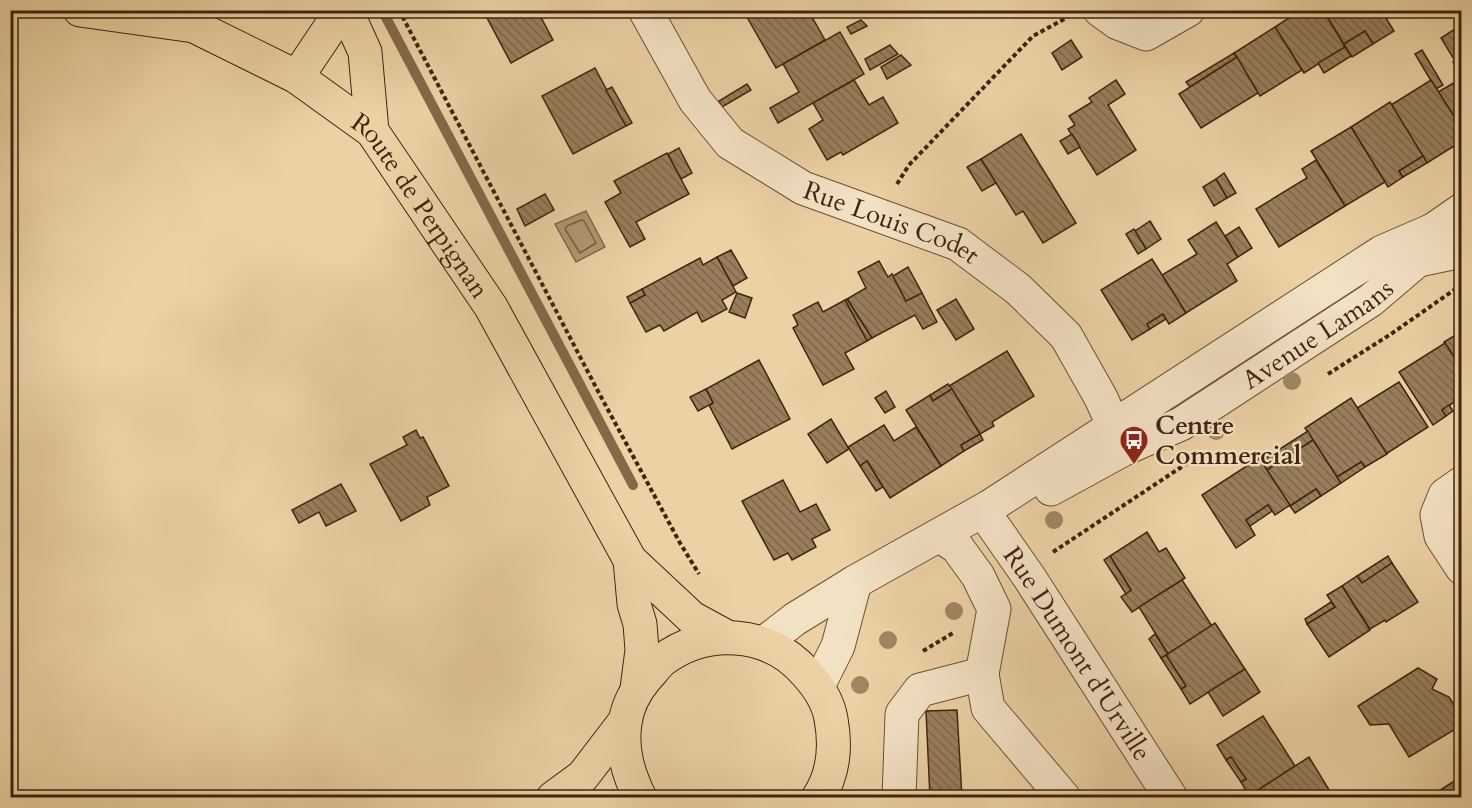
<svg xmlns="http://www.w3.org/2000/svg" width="1472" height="808" font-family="Cardo,serif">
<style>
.water{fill:#b19771;stroke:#836949;stroke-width:1.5}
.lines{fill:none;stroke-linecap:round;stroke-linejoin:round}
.shore{stroke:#785e40;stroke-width:1.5}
.stream{stroke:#836949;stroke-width:10}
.building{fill:url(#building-back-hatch);stroke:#3e250e;stroke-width:1.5}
.minor-casing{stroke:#6a5034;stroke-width:35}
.major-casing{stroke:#3e250e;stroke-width:35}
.path{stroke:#3e250e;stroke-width:4;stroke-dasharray:4.5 3;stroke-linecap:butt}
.minor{stroke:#f3e1c4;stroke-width:33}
.major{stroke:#ecd1a4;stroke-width:33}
.tree{fill:#a08663}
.labels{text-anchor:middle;stroke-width:4.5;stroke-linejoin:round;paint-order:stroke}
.street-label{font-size:26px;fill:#3e250e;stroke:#f3e1c4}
.poi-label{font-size:26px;font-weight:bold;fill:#3e250e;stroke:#f3e1c4;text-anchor:start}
</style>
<defs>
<pattern id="building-back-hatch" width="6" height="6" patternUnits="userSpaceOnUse" patternTransform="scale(1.5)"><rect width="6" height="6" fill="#987e5c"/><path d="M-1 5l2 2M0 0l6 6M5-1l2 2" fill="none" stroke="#7d674a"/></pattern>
</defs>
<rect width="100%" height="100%" fill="#ecd1a4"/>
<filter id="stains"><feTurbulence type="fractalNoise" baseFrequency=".00333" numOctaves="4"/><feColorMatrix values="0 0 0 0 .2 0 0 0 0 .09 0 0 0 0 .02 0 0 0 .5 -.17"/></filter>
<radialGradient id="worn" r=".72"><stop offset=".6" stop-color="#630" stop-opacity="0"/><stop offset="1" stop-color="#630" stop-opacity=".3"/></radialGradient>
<path class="water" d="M586 211 605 247 576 262 555 224Z"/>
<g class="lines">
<path class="shore" d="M581 220 584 221 596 243 580 253 565 229 567 226Z"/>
<path class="stream" d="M382 10 633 485"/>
</g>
<g class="building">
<path d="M496 10H537L553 40 511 63 486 16Z"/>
<path d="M746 10H808L825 40 776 68 744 12Z"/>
<path d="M1301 10H1323L1345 47 1304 73 1275 27Z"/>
<path d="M1323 10H1381L1394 31 1373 44 1365 31 1344 44Z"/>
<path d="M1381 10H1399L1387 18Z"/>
<path d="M861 20 867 26 851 34 847 27Z"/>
<path d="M1461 25 1462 56 1455 61 1441 38Z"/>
<path d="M1275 27 1302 70 1260 96 1234 53Z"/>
<path d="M1365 31 1373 44 1352 57 1344 44Z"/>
<path d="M840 32 864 74 778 123 770 108 799 92 783 64Z"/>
<path d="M1071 40 1082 57 1062 70 1052 53Z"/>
<path d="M890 45 898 54 870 70 865 59Z"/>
<path d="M1345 47 1351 56 1324 73 1318 63Z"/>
<path d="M1422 50 1443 85 1436 89 1415 54Z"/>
<path d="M1234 53 1237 57 1190 87 1186 82Z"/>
<path d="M901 55 911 65 887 79 881 67Z"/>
<path d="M1462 56V77L1453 62Z"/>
<path d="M1237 57 1258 93 1201 128 1179 94Z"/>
<path d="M595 68 626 126 573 154 542 96Z"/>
<path d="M1462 78V129L1438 92Z"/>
<path d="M854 80 869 105 883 97 898 123 843 155 841 152 827 160 809 129 823 120 813 103Z"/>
<path d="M1116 80 1125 94 1108 105 1136 150 1097 175 1068 129 1075 125 1069 116 1092 102 1089 98Z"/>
<path d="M1431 80 1462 129V141L1427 163 1391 105Z"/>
<path d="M747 84 751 90 722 107 719 101Z"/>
<path d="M612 87 632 123 626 126 606 90Z"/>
<path d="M1390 102 1423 156 1399 171 1403 177 1388 187 1351 127Z"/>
<path d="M1351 127 1385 182 1345 206 1311 151Z"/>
<path d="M1021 134 1076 223 1043 243 1023 211 1016 215 981 159Z"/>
<path d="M1072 134 1080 147 1068 154 1060 141Z"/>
<path d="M679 148 692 173 681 179 668 154Z"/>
<path d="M667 153 689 194 636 222 645 239 630 247 605 202 621 193 614 181Z"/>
<path d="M1423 156 1427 163 1403 177 1399 171Z"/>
<path d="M981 159 996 183 982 191 967 167Z"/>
<path d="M1316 160 1345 206 1279 247 1256 209 1307 178 1302 169Z"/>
<path d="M1224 173 1236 193 1227 198 1216 179Z"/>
<path d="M1216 179 1227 198 1214 206 1203 187Z"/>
<path d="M545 194 554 210 525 226 517 209Z"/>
<path d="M1150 221 1161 239 1146 249 1135 231Z"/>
<path d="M1216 222 1238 257 1227 264 1237 281 1186 313 1162 275 1197 254 1188 240Z"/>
<path d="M1239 227 1252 248 1238 257 1225 236Z"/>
<path d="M1134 229 1146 249 1138 254 1126 234Z"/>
<path d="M731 250 747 278 733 286 717 257Z"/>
<path d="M717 257 736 292 722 300 727 309 702 322 697 312 664 331 660 325 646 332 630 303 645 295 642 289 700 258 703 265Z"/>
<path d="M1152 259 1186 313 1169 324 1163 314 1147 324 1150 329 1132 340 1101 290Z"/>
<path d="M879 261 888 277 892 274 906 301 922 293 937 322 923 329 915 315 872 338 847 299 866 288 858 272Z"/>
<path d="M908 267 922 293 906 301 893 276Z"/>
<path d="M642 289 645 295 630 303 627 297Z"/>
<path d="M737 293 752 298 745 318 729 312Z"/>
<path d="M847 299 872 338 867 341 845 300Z"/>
<path d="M956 299 974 329 956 340 937 310Z"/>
<path d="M845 300 867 341 845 353 854 369 823 385 793 328 798 325 793 315 818 302 823 312Z"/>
<path d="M1163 314 1166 319 1150 329 1147 324Z"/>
<path d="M1462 331V369L1444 342Z"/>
<path d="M1445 343 1462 369V397L1442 410 1446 416 1433 425 1399 372Z"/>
<path d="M1007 351 1034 396 992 422 994 426 980 434 949 386Z"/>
<path d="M759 360 790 419 732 449 709 405 713 403 706 389Z"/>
<path d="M1399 382 1428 427 1386 454 1357 408Z"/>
<path d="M948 384 952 389 933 401 930 395Z"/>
<path d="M706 389 713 403 698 411 690 397Z"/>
<path d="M952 389 980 434 961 445 964 451 941 466 906 410 930 395 933 401Z"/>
<path d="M886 391 895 407 885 413 875 398Z"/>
<path d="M1351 398 1387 454 1365 467 1361 462 1337 477 1305 428Z"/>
<path d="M1449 405 1453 411 1446 416 1442 410Z"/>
<path d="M831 419 849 449 827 463 808 434Z"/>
<path d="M884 425 894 441 916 427 941 466 890 498 867 461 860 466 848 447Z"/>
<path d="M416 430 420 438 423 437 449 486 427 497 430 505 401 521 370 464 407 445 403 437Z"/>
<path d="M1308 431 1313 440 1267 470 1261 461Z"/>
<path d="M980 434 983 440 964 451 961 445Z"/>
<path d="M1313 440 1341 483 1321 496 1316 489 1290 506 1267 470Z"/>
<path d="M1259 458 1290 505 1275 515 1268 505 1246 520 1255 535 1236 548 1202 495Z"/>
<path d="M867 461 883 487 876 491 860 466Z"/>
<path d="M1361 462 1365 467 1341 483 1337 477Z"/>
<path d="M783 480 800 512 816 504 830 530 812 539 816 547 792 560 788 553 774 560 742 501Z"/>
<path d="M341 484 356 511 326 526 319 512 299 523 292 510Z"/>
<path d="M1316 489 1321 496 1295 513 1290 506Z"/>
<path d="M1268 505 1272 511 1250 526 1246 520Z"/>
<path d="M1147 532 1159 552 1166 548 1185 578 1132 612 1121 597 1131 590 1110 556Z"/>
<path d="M1110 556 1131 590 1126 594 1104 560Z"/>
<path d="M1388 556 1392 563 1362 583 1357 576Z"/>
<path d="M1392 563 1418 602 1386 622 1385 620 1370 629 1342 586 1357 576 1362 583Z"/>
<path d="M1182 580 1212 626 1168 654 1139 607Z"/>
<path d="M1342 586 1370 630 1329 657 1307 624 1335 607 1327 595Z"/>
<path d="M1331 602 1335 607 1307 624 1305 619Z"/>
<path d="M1215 623 1245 669 1190 704 1181 689 1186 686 1166 655Z"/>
<path d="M1155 634 1168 654 1161 658 1149 639Z"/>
<path d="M1166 655 1186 686 1181 689 1161 658Z"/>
<path d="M1418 668 1437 679 1432 689 1449 697 1462 717V725L1409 757 1389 724 1370 725 1358 706Z"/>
<path d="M1245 669 1260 692 1223 716 1208 692Z"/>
<path d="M957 710 962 798H930L926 711Z"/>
<path d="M1263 716 1295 766 1249 796 1241 782 1246 779 1231 757 1226 760 1217 745Z"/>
<path d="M1231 757 1246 779 1241 782 1226 760Z"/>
<path d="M1309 757 1334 798H1258L1255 792Z"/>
<path d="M1462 776V798H1428Z"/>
</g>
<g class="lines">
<g class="minor-casing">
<g id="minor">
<path id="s1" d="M645 10 695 100 730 143 803 188 958 244 1018 289 1066 336 1101 398 1124 449"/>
<path d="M1100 10 1118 23 1146 34 1188 10"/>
<path d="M1418 260 1462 251"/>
<path d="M1462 483 1445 495 1437 515 1441 536 1462 568"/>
<path id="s2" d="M1051 489 1124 449 1181 424 1371 300 1418 260 1433 230"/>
<path id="s3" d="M983 511 1029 577 1171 798"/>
<path d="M940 536 957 547 978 576 994 609 982 674 988 708 1064 798"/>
<path d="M764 643 795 619 855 582 989 507 1382 252 1433 230 1462 210"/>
<path d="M818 686 838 646 855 582"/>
<path d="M899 798 902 714 920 690 982 674"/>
</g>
</g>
<g class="major-casing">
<g id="major">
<path id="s4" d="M80 10 194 26 297 77 372 131 491 307 630 560 692 618 727 637"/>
<path d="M346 10 365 52 372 131"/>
<path d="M297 77 342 10"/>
<path d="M630 560 634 604 640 624 642 650 637 689"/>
<path d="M553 798 583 776 625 721"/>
<path d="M640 798C628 773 621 750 625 723 627 707 636 690 646 678 651 673 656 666 661 661 705 627 768 630 805 672 817 685 828 700 831 719 836 746 834 774 818 798"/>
</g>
</g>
<g class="path">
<path d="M399 10 600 395 680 543 699 574"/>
<path d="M897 184 909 165 1033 36 1068 17"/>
<path d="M1328 374 1391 334 1454 290"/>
<path d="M1053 552 1192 460"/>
<path d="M923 651 953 633"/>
</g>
<use href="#minor" class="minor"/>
<use href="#major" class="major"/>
</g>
<g class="tree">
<circle cx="1292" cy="381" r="9"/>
<circle cx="1216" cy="431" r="9"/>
<circle cx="1054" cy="520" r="9"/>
<circle cx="954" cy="611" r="9"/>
<circle cx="888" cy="640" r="9"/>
<circle cx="860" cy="685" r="9"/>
</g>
<defs>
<g id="bus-pin" transform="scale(1.5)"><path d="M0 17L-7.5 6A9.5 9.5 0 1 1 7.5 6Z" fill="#8f2418" stroke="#f3e1c4"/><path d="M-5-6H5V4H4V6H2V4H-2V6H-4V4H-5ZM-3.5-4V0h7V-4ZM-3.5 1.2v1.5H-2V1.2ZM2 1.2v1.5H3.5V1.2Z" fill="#fff"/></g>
</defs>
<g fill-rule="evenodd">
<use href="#bus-pin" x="1134" y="440"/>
</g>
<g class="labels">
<g class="street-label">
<text dy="9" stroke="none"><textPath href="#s4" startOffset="411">Route de Perpignan</textPath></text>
<text dy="9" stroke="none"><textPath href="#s1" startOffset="339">Rue Louis Codet</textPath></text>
<text dy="9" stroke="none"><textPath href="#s2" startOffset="309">Avenue Lamans</textPath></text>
<text dy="9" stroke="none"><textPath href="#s3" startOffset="171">Rue Dumont d'Urville</textPath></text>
</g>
<g class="poi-label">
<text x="1155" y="434">Centre<tspan x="1155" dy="30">Commercial</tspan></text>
</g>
</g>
<rect width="1472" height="808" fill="none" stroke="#ecd1a4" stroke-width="36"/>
<rect x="12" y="12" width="1448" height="784" fill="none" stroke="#3e250e" stroke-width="3"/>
<rect x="18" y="18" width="1436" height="772" fill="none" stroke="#3e250e" stroke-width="1.5"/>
<rect width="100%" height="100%" filter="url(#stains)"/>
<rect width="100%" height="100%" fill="url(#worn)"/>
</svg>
